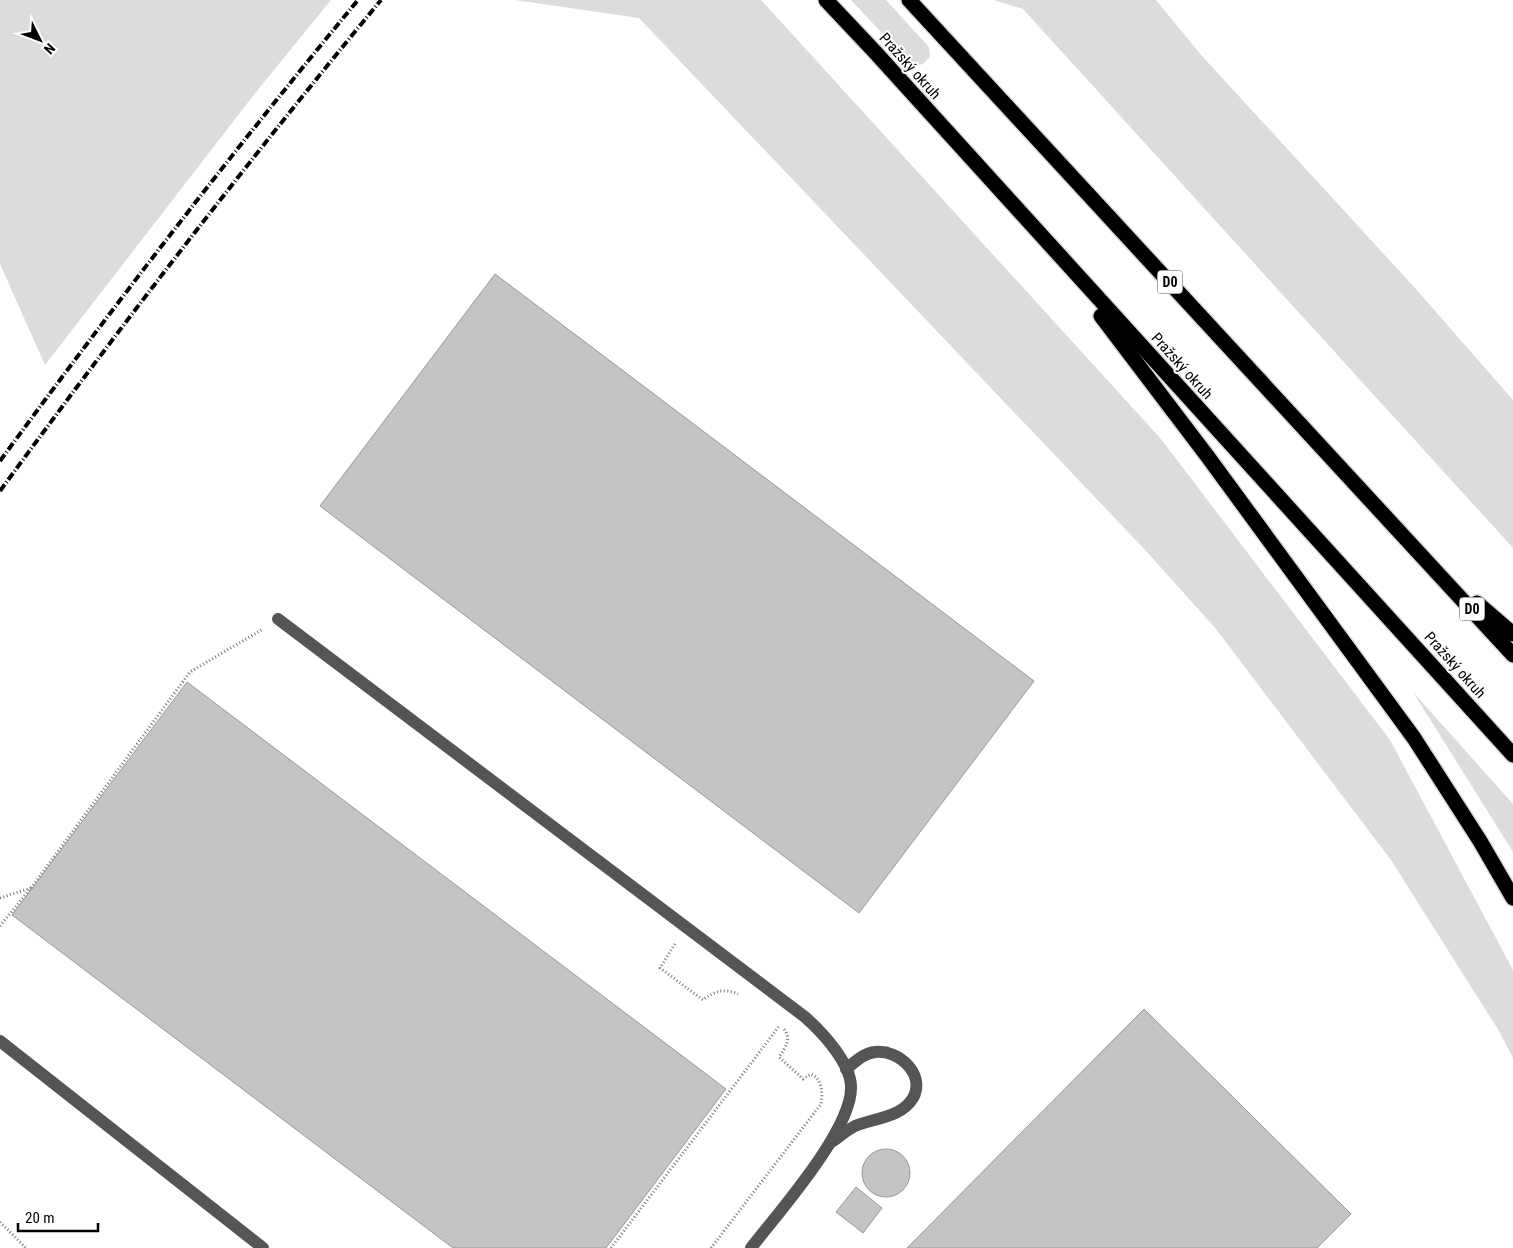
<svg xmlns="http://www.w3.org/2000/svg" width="1513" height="1248" font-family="'Roboto Condensed',sans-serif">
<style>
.green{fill:#dcdcdc}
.building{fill:#c4c4c4;stroke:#999}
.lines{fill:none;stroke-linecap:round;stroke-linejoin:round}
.highway-casing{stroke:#dbdbdb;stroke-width:18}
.path{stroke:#777;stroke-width:3;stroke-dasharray:1 2.5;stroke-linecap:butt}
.minor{stroke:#555;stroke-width:12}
.highway{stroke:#000;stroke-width:15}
.rail{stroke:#000;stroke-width:4;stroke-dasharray:8 2.5 1 2.5;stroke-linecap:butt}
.labels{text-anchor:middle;stroke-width:4;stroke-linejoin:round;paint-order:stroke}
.shield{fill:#fff;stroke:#4c4c4c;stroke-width:1}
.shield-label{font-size:14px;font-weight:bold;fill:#000}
.street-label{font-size:15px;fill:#000;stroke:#fff}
</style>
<rect width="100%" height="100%" fill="#fff"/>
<g class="green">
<path d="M0 0H331L256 92 45 365 0 264Z"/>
<path d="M515 0H761L1161 439 1390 740 1513 970V1058L1499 1031 1391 860 1216 629 1147 552 639 18Z"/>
<path d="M851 0H886L929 47 930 57 923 64 914 66 910 63Z"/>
<path d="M994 0H1156L1202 56 1415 288 1513 400V548L1023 9Z"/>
<path d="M1413 692 1513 804V852Z"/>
</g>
<g class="building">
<path d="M495 274 1034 681 859 913 320 506Z"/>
<path d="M187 682 726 1089 606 1248H453L12 915Z"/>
<path d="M1144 1009 1351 1214 1317 1248H907Z"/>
<circle cx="886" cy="1173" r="24"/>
<path d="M856 1187 882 1208 863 1233 836 1212Z"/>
</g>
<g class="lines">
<g class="highway-casing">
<g id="highway">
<path d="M826 0 875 52 1513 755"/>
<path d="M909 0 1513 655"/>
<path d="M1101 316 1208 457 1414 738 1480 841 1513 898"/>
<path d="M1477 603 1513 634"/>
</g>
</g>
<g class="path">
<path d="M0 898 31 888"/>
<path d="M0 926 31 888 190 672 263 629"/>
<path d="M675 944 660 968 703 1000C714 991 724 988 738 994"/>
<path d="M0 1222 26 1248"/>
<path d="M611 1248 780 1025"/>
<path d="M711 1248 821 1104C823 1092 822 1079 811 1074L803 1079 779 1057C786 1047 792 1038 783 1028"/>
</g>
<g class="minor">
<path d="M278 619 805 1017C822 1032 850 1062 851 1086 853 1129 778 1213 751 1248"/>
<path d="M0 1041 263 1248"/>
<path d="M833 1141C840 1136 847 1130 855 1126 874 1118 901 1118 913 1098 926 1075 899 1049 875 1052 864 1053 855 1062 846 1069"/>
</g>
<use href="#highway" class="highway"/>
<g class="rail">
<path d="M0 461C115 304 234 150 358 0"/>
<path d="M0 491C122 324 249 160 381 0"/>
</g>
</g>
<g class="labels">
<g class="shield">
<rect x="1157.5" y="270.5" width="25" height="23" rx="4"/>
<rect x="1459.5" y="597.5" width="25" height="23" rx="4"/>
</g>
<g class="shield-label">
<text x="1170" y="287">D0</text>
<text x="1472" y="614">D0</text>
</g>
<g class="street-label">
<text transform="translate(910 66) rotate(48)" y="5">Pražský okruh</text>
<text transform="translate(1182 366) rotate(48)" y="5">Pražský okruh</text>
<text transform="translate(1455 665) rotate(48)" y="5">Pražský okruh</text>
</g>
</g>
<g transform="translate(40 40) rotate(132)" stroke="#ffffff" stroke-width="4" paint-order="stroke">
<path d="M0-4L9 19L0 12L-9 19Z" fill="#000000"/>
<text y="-8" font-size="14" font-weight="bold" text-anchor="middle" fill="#000000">N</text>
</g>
<path d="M18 1223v8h80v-8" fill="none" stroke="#000000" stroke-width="2.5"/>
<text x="25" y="1223" font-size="15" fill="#000000" stroke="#ffffff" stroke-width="4" paint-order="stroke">20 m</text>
</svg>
